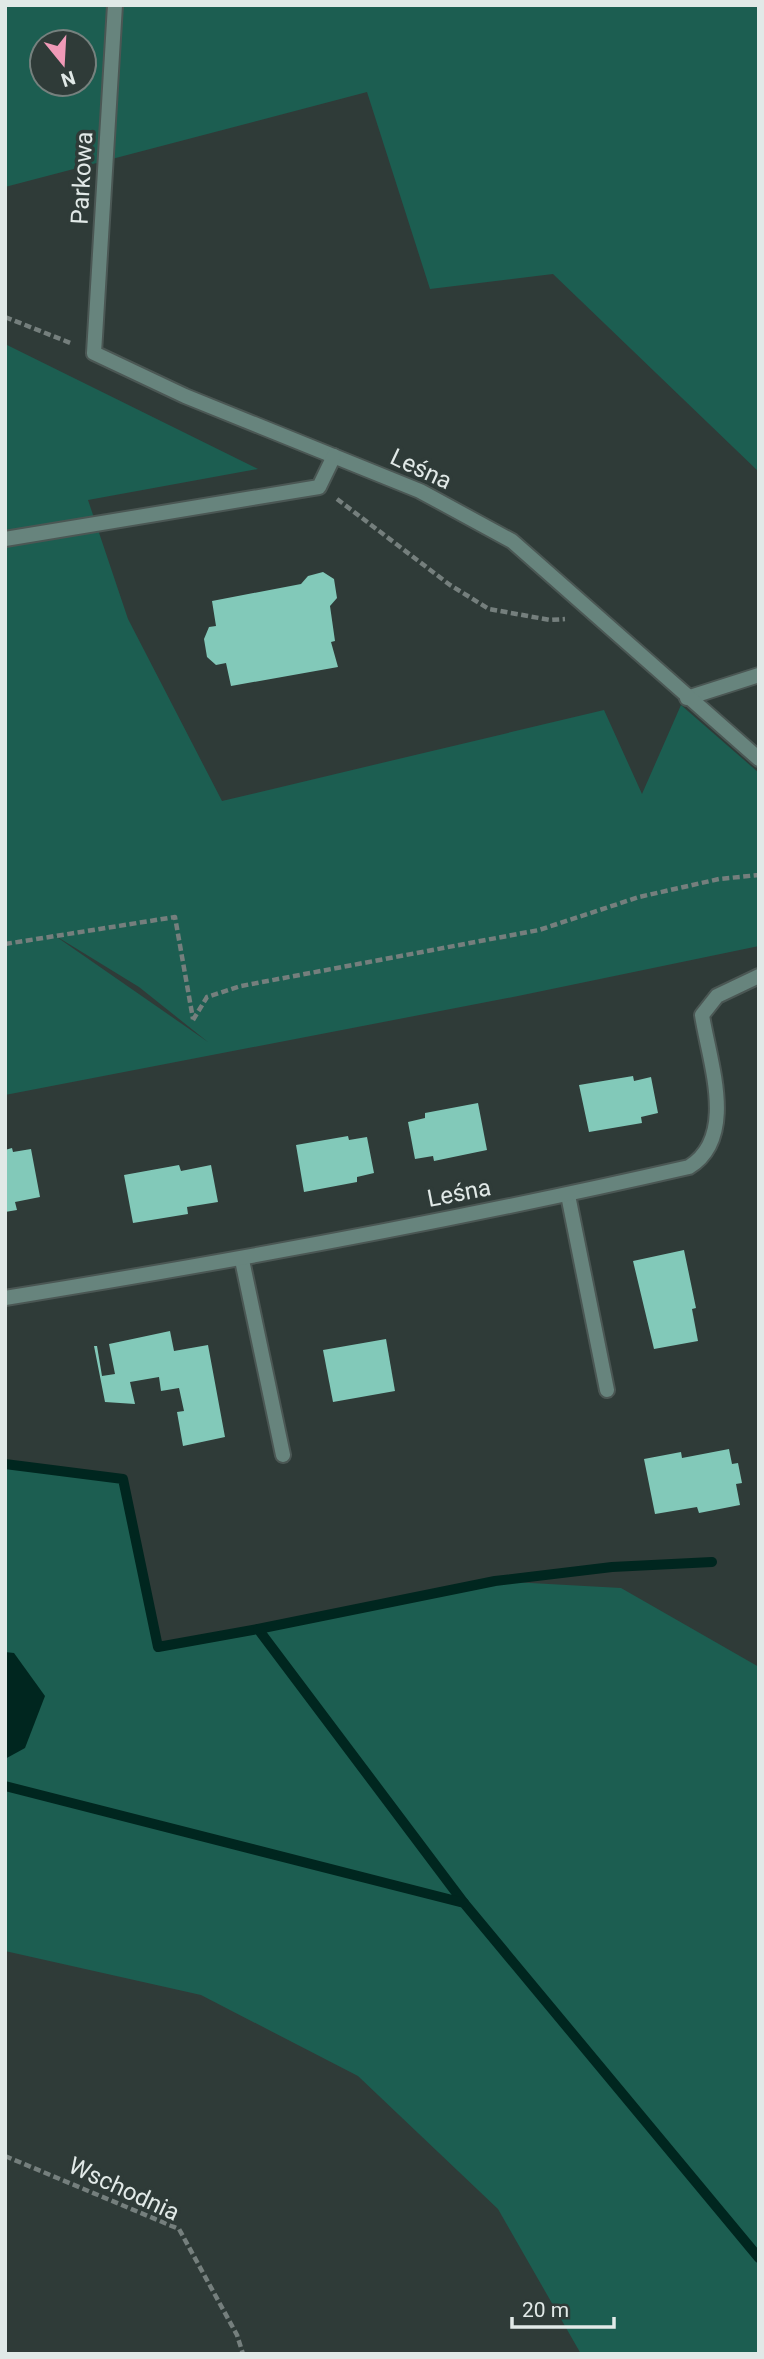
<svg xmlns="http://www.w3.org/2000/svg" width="764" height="2359" font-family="Roboto,sans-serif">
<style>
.green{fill:#1c5e51;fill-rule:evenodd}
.water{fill:#00261f}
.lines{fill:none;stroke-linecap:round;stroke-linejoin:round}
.stream{stroke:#00261f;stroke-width:10}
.building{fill:#82c9b9}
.service-casing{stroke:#4b5754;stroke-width:18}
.minor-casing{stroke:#4b5754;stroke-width:18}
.path{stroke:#757f7d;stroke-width:4.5;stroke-dasharray:7 3.5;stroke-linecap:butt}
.service{stroke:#67847d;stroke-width:14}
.minor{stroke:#67847d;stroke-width:14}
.labels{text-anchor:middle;stroke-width:7;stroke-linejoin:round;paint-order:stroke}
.street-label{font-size:24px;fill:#e1e9e7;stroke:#2f3b38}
</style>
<rect width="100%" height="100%" fill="#2f3b38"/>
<g class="green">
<path d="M5 5H759V472L553 274 430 289 367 92 5 187ZM42 42H84V84H42Z"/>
<path d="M5 344 258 469 88 500 128 619 222 801 604 710 642 794 681 705 759 773V946L518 996 5 1095ZM51 933 139 987 208 1042Z"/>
<path d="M5 1464 123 1479 158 1647 495 1581 621 1588 759 1667V2354H581L498 2209 358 2076 201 1995 5 1951Z"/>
</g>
<path class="water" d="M5 1652 14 1653 45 1696 25 1748 5 1759Z"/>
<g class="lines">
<g class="stream">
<path d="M5 1464 123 1479 158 1647 258 1629 464 1903"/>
<path d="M258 1629 495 1581 612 1567 712 1562"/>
<path d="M5 1786 464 1903 759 2258"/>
</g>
</g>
<g class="building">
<path d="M323 572 334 579 337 598 330 606 335 641 331 642 338 667 231 686 226 663 216 665 207 657 204 639 209 627 216 626 212 601 301 584 308 576Z"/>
<path d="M633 1076 634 1081 651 1077 658 1113 641 1117 642 1123 589 1132 579 1085Z"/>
<path d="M478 1103 487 1150 434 1161 433 1156 415 1159 408 1122 425 1118V1113Z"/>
<path d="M348 1136 349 1140 367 1137 374 1173 357 1177V1182L304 1192 296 1145Z"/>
<path d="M12 1148 13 1152 31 1149 40 1197 15 1202 17 1210 5 1212V1150Z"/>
<path d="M179 1165 181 1171 211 1165 218 1202 187 1207 188 1214 133 1223 124 1175Z"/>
<path d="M684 1250 696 1308 692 1309 698 1341 654 1349 633 1261Z"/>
<path d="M170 1331 174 1351 208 1345 225 1437 183 1446 177 1412 184 1411 179 1388 161 1391 159 1377 130 1382 135 1404 105 1402 94 1346H97L102 1376 115 1374 109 1344Z"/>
<path d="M386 1339 395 1391 333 1402 323 1350Z"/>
<path d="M729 1449 732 1464 738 1463 742 1483 736 1484 740 1505 699 1513 697 1507 655 1514 644 1459 681 1452 682 1458Z"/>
</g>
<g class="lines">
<g class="service-casing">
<g id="service">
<path d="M687 698 759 675"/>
<path d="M568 1195 607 1390"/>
<path d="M242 1260 283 1455"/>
</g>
</g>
<g class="minor-casing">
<g id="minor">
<path d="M115 5 94 353 185 396 420 491 512 541 759 759"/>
<path d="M5 539 319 487 334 456"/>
<path d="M5 1298C234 1261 462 1219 689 1167 738 1137 709 1061 702 1015L717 996 759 976"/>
</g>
</g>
<g class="path">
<path d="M5 317 73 344"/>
<path d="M337 499 450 585 489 609 550 620 565 619"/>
<path d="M5 944 175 917 193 1019"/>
<path d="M193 1020 207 997 241 986 539 930 639 897 719 879 759 875"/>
<path d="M5 2156 179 2229 237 2335 243 2354"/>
</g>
<use href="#service" class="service"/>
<use href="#minor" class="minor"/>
</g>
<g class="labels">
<g class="street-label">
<text transform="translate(82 178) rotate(-87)" y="8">Parkowa</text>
<text transform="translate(421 469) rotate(25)" y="8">Leśna</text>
<text transform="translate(459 1193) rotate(-11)" y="8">Leśna</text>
<text transform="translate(124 2189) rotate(25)" y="8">Wschodnia</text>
</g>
</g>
<rect width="764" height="2359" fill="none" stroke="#e1e9e7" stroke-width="14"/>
<g transform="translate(63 63) rotate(162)"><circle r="33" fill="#2f3b38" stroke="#76817e" stroke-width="2"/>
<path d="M0-5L12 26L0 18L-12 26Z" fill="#f09ab7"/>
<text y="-10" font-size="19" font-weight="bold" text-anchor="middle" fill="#e1e9e7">N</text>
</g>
<path d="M512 2317v10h102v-10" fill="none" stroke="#e1e9e7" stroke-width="3.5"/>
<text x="522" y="2317" font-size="21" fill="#e1e9e7" stroke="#2f3b38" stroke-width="5" paint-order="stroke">20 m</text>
</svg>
